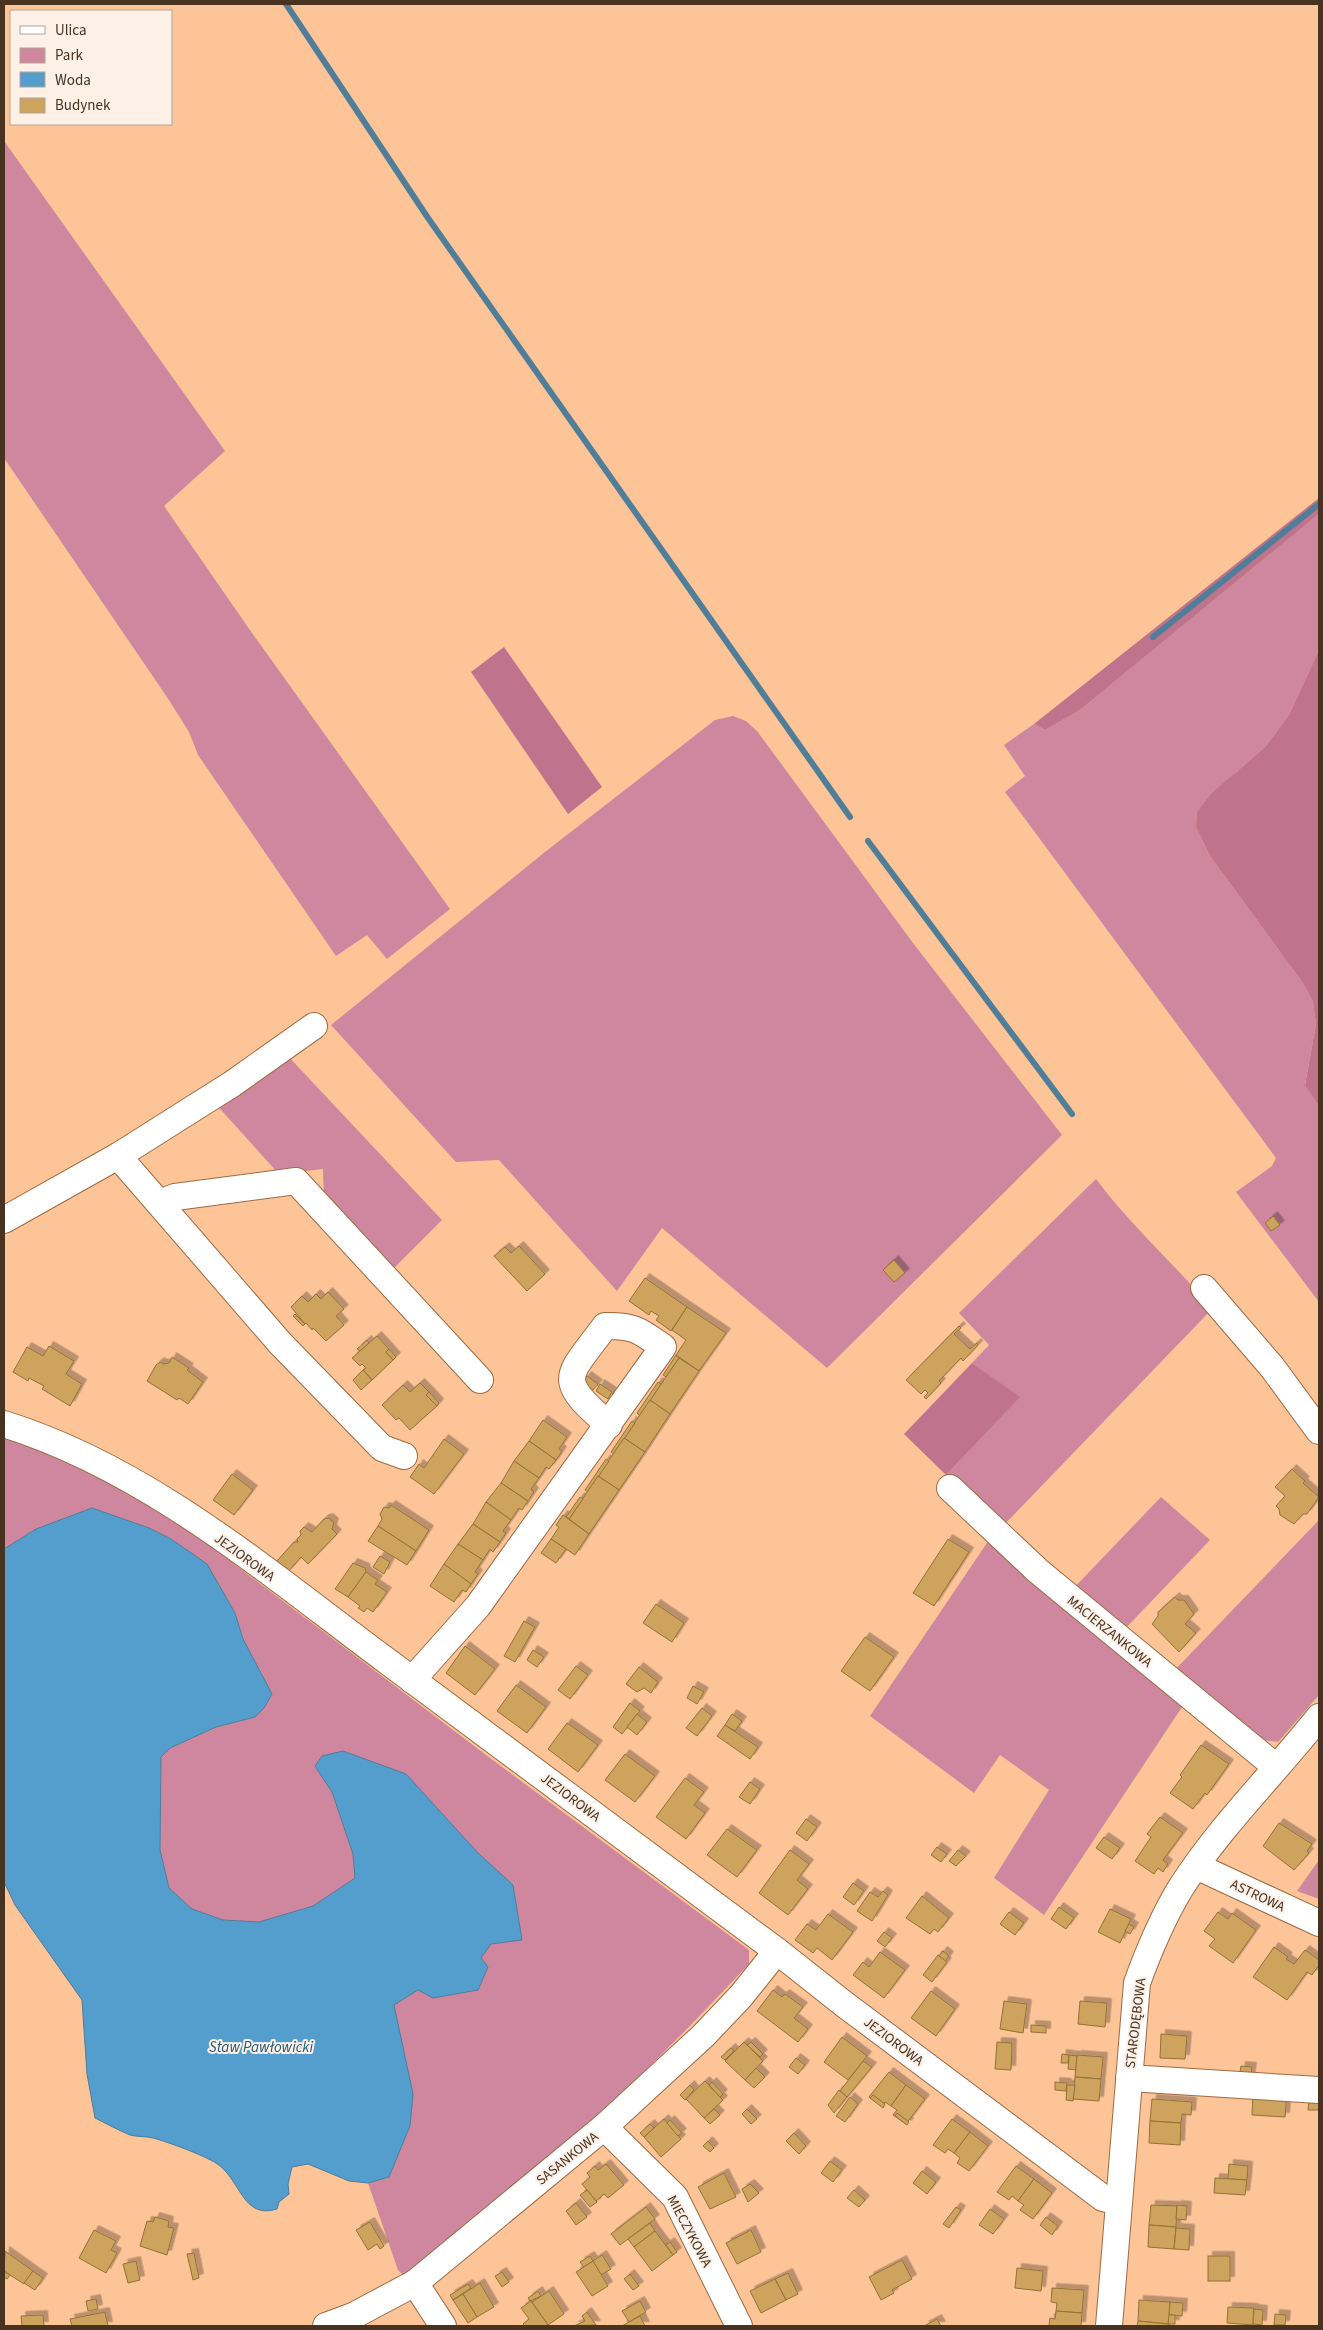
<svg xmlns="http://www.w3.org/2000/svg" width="1323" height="2330" font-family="'Source Sans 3',sans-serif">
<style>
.green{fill:#ce879e}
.forest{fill:#c0738d}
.water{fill:#549ecd;stroke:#507e99}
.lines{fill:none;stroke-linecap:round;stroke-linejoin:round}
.stream{stroke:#507e99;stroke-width:6}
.building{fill:#cda35d;stroke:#937137;filter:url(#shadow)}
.minor-casing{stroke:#9e6a41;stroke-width:28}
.minor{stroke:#fff;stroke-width:26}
.labels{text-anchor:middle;stroke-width:4;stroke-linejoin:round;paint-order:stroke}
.street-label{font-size:14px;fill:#483220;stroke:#fcf0e7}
.water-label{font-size:15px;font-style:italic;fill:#205778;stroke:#fcf0e7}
</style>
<defs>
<filter id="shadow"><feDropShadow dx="4.5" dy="-4.5" stdDeviation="0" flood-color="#0004"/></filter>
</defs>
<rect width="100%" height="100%" fill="#fdc498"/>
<g class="green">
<path d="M4 141 225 451 164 506 252 633 450 909 387 959 367 935 336 956 198 755 189 732 167 697 4 458Z"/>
<path d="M1319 514V650L1289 715 1265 747 1236 772 1197 812 1196 827 1210 856 1303 983 1313 1002 1316 1024 1305 1084 1319 1106V1302L1236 1192 1272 1166 1276 1158 1005 792 1025 776 1004 745 1034 724 1045 730 1080 710Z"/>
<path d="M733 716 746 721 757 731 913 943 1062 1135 827 1368 662 1228 617 1291 499 1160 456 1162 331 1025 545 852 715 720Z"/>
<path d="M286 1054 442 1220 390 1272 324 1201 323 1169 279 1174 212 1100Z"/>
<path d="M1096 1179C1131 1226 1175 1264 1212 1309L1002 1527 946 1475 1019 1397 972 1363 989 1345 959 1313Z"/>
<path d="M4 1436 24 1442 139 1497 179 1522 490 1758 749 1950V1964C707 2008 666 2052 621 2093 551 2157 477 2217 403 2275L398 2270 368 2183 349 2181 308 2164 292 2167 288 2184 289 2194 279 2202 277 2209C242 2220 241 2179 216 2163 203 2155 168 2142 153 2138 145 2136 137 2137 130 2135 118 2130 107 2124 95 2118L87 2074 82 2000 15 1905 4 1882Z"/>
<path d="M1161 1497 1210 1540 1122 1632 1070 1592Z"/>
<path d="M1319 1520V1695L1278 1742 1262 1740 1171 1674Z"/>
<path d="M993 1534 1184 1704 1044 1915 994 1878 1049 1790 1000 1755 974 1793 870 1716Z"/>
<path d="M1319 1860V1899L1297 1891Z"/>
</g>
<g class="forest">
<path d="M1319 498V514L1080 710 1045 730 1034 724Z"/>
<path d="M504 647 602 787 568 814 471 672Z"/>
<path d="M1319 650V1106L1305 1085 1316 1024 1313 1002 1303 983 1210 856 1196 827 1197 812 1212 793 1265 747 1289 715Z"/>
<path d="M972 1363 1020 1397 946 1475 904 1434Z"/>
</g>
<path class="water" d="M92 1508 149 1528 171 1539 207 1564 235 1613 243 1639 272 1694 264 1708 255 1717 216 1727 170 1748 161 1757 160 1850 169 1888 192 1909 223 1920 259 1922 313 1906 355 1878 353 1854 332 1792 315 1766 322 1756 343 1751 406 1774 478 1853 513 1885 522 1940 491 1944 481 1958 488 1967 478 1990 433 1998 418 1990 394 2005 413 2094 410 2126 389 2177 368 2183 349 2181 308 2164 292 2167 288 2184 289 2194 279 2202 277 2209C242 2220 241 2179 216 2163 203 2155 168 2142 153 2138 145 2136 137 2137 130 2135 118 2130 107 2124 95 2118L87 2074 82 2000 15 1905 4 1882V1549L36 1529Z"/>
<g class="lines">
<g class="stream">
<path d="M286 4 428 218 850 817"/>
<path d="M1153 637 1319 504"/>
<path d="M868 841 1072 1114"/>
</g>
</g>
<g class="building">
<path d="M1273 1216 1280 1225 1271 1231 1265 1223Z"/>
<path d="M519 1246 545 1274 527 1291 494 1256 505 1247 511 1253Z"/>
<path d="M894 1260 905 1273 894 1282 883 1270Z"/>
<path d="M645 1278 687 1307 671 1331 656 1320 659 1316 651 1311 649 1315 629 1301Z"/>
<path d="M328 1292 344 1309 336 1316 344 1325 326 1341 313 1328 312 1330 306 1323 305 1324 291 1307 302 1296 308 1302 316 1294 321 1299Z"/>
<path d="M687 1307 726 1333 699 1371 676 1355 686 1340 672 1330Z"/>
<path d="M295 1314 305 1324 303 1326 293 1316Z"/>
<path d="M959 1326 961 1328 954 1334 970 1349 977 1343 978 1345 963 1361 961 1358 939 1381 941 1383 926 1399 924 1397 928 1393 925 1390 921 1394 906 1380Z"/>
<path d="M377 1336 389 1349 386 1352 393 1360 372 1380 363 1370 366 1368 362 1364 360 1366 352 1358Z"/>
<path d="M367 1340 369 1343 360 1351 357 1349Z"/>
<path d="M49 1346 74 1361 66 1374 82 1384 70 1406 42 1389 44 1386 29 1378 28 1381 13 1372 27 1347 43 1356Z"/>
<path d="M389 1349 396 1357 393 1360 386 1352Z"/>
<path d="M676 1355 679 1358 666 1377 663 1375Z"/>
<path d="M172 1357 189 1368 187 1370 203 1382 188 1404 179 1398 177 1400 147 1381 156 1365 160 1362 163 1364 169 1363Z"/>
<path d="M679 1358 699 1371 670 1414 650 1400Z"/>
<path d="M363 1370 372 1380 361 1390 353 1380Z"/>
<path d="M587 1376 598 1384 593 1390 582 1382Z"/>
<path d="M658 1382 661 1384 640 1416 637 1413Z"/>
<path d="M420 1383 429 1392 426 1395 437 1406 410 1430 399 1418 396 1420 382 1405 403 1385 410 1392Z"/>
<path d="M600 1384 612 1392 608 1399 596 1391Z"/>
<path d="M429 1392 439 1403 437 1406 426 1395Z"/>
<path d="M650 1400 670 1414 645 1452 624 1438Z"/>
<path d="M543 1420 567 1437 559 1449 562 1451 556 1460 529 1441Z"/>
<path d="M632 1421 635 1423 614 1454 611 1452Z"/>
<path d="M624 1438 645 1452 619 1490 598 1476Z"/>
<path d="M444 1439 464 1454 434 1494 410 1477 419 1464 424 1468Z"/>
<path d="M529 1441 556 1460 549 1469 546 1467 539 1478 514 1461Z"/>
<path d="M606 1459 609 1461 588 1492 585 1490Z"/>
<path d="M514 1461 539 1478 531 1489 534 1492 528 1501 501 1483Z"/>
<path d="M1292 1469 1305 1481 1303 1483 1319 1497 1307 1514H1303L1294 1524 1280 1515 1279 1509 1276 1506 1285 1496 1275 1487Z"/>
<path d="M232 1474 253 1490 234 1515 213 1500Z"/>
<path d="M598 1476 619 1490 589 1534 569 1519Z"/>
<path d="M501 1483 528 1501 522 1510 519 1508 511 1520 486 1502Z"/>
<path d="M580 1497 583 1499 569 1519 566 1517Z"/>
<path d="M486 1502 511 1520 503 1531 506 1533 500 1542 473 1524Z"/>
<path d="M391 1505 429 1530 416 1551 378 1526 382 1519 380 1514 384 1507 389 1508Z"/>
<path d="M563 1515 589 1534 575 1555 551 1539 559 1527 556 1525Z"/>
<path d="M329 1518 334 1523 332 1529 337 1534 308 1564 301 1557 287 1573 276 1562 294 1542H298L297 1539 301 1535 300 1531 304 1527 312 1532 324 1519Z"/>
<path d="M473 1524 500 1542 493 1552 490 1549 483 1560 458 1544Z"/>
<path d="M378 1526 416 1551 407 1565 368 1541Z"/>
<path d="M551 1539 566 1549 556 1563 541 1553Z"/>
<path d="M948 1539 969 1552 934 1606 913 1593Z"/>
<path d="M458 1544 483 1560 475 1572 478 1574 471 1584 444 1564Z"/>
<path d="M380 1556 390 1562 384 1574 373 1567Z"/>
<path d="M353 1563 365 1568 366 1572 348 1597 335 1589Z"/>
<path d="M444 1564 471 1584 466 1592 462 1590 454 1602 430 1586Z"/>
<path d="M366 1572 378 1580 375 1584 387 1592 373 1612 367 1608 364 1612 358 1608 360 1606 348 1597Z"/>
<path d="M1175 1597 1178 1600H1184L1194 1614 1185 1624 1196 1633 1179 1652 1152 1624 1158 1616V1612Z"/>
<path d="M656 1604 684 1623 672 1642 643 1623Z"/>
<path d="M524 1621 535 1627 515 1662 504 1656Z"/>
<path d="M865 1637 894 1657 870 1691 841 1671Z"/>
<path d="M465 1646 495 1669 475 1695 446 1673Z"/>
<path d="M533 1650 544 1657 537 1667 527 1660Z"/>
<path d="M576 1666 588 1675 570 1699 558 1690Z"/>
<path d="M639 1667 658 1682 651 1693 644 1688 637 1692 626 1684Z"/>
<path d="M516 1685 546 1707 527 1733 497 1711Z"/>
<path d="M693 1686 704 1692 697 1704 687 1698Z"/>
<path d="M630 1703 640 1711 622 1734 613 1727Z"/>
<path d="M702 1708 712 1716 697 1736 686 1728Z"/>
<path d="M637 1714 647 1722 637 1735 627 1727Z"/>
<path d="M732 1714 742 1721 735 1731 725 1725Z"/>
<path d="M567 1723 598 1745 578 1772 548 1749Z"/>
<path d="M725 1725 758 1747 750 1759 717 1736Z"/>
<path d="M1201 1745 1229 1764 1207 1795 1205 1793 1193 1809 1170 1793 1182 1777 1180 1775Z"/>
<path d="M625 1754 655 1776 635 1802 605 1780Z"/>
<path d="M685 1778 704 1792 694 1805 705 1813 686 1839 656 1817Z"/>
<path d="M750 1782 760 1789 750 1804 739 1797Z"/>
<path d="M1160 1817 1183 1833 1163 1860 1168 1864 1163 1872 1158 1868 1154 1874 1135 1861 1151 1837 1147 1834Z"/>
<path d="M806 1819 817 1827 807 1841 796 1833Z"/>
<path d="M1279 1823 1312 1844 1307 1851 1309 1853 1294 1870 1263 1846Z"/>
<path d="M727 1829 757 1850 737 1877 707 1855Z"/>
<path d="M1104 1837 1120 1848 1112 1859 1096 1848Z"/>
<path d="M937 1847 947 1854 941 1862 931 1855Z"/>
<path d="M790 1850 809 1864 797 1880 808 1889 788 1915 759 1893Z"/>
<path d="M958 1850 966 1856 956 1866 949 1861Z"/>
<path d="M853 1883 864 1891 854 1905 843 1897Z"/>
<path d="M883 1891 888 1895 872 1921 857 1911 870 1892 878 1897Z"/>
<path d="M922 1896 949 1918 938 1932 934 1929 930 1934 906 1918Z"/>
<path d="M1059 1907 1074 1918 1066 1929 1051 1919Z"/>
<path d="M1110 1909 1131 1919 1120 1943 1098 1932Z"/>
<path d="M1009 1912 1024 1923 1015 1935 1000 1924Z"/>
<path d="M1218 1912 1228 1919 1232 1913 1256 1930 1233 1963 1209 1946 1215 1939 1204 1931Z"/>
<path d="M828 1914 853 1932 832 1960 817 1948 813 1953 795 1940 807 1924 816 1930Z"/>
<path d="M1129 1924 1134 1927 1130 1934 1125 1931Z"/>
<path d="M884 1932 892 1938 885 1947 877 1941Z"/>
<path d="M1274 1947 1288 1957 1286 1959 1294 1964 1305 1950 1319 1960V1965L1312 1975 1307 1972 1287 2000 1253 1977Z"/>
<path d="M943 1951 949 1956 945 1961 939 1956Z"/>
<path d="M880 1952 905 1970 884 1998 853 1975 863 1962 869 1967Z"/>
<path d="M938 1955 947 1962 932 1982 923 1975Z"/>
<path d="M773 1990 782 1997 785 1994 803 2007 794 2018 808 2029 798 2042 757 2011Z"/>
<path d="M931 1991 955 2009 936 2036 911 2018Z"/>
<path d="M1004 2001 1027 2004 1023 2033 1000 2029Z"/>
<path d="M1080 2001 1107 2003 1105 2027 1078 2024Z"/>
<path d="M1031 2025 1046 2026V2033L1031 2032Z"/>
<path d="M1161 2034 1187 2036 1185 2059 1160 2058Z"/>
<path d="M842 2037 867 2056 848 2080 824 2062Z"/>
<path d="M744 2042 763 2061 745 2080 725 2061Z"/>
<path d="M751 2042 763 2054 760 2057 747 2045Z"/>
<path d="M997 2042 1012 2043 1011 2070 995 2069Z"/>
<path d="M731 2048 734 2051 725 2060 721 2057Z"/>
<path d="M1062 2054 1069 2055 1068 2063H1061Z"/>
<path d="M1069 2055 1077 2056 1076 2070 1068 2069Z"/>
<path d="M1077 2055 1103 2057 1101 2079 1075 2077Z"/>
<path d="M796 2058 805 2065 798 2074 789 2067Z"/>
<path d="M863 2061 872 2067 847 2097 840 2091Z"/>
<path d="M1241 2066 1252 2067 1250 2080 1239 2078Z"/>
<path d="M756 2068 765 2077 754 2088 745 2080Z"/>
<path d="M889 2072 906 2085 891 2106 885 2102 882 2106 869 2097Z"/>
<path d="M1075 2077 1101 2079 1099 2101 1073 2099Z"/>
<path d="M705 2081 723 2100 704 2118 686 2099Z"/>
<path d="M712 2082 723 2094 720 2097 709 2085Z"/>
<path d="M1055 2082 1067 2083 1066 2091 1055 2090Z"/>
<path d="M690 2085 694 2090 685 2100 680 2095Z"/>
<path d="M906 2085 925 2099 906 2124 893 2115 897 2110 891 2106Z"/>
<path d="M1067 2085H1075L1073 2101 1066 2100Z"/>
<path d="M839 2090 847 2097 834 2113 828 2105Z"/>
<path d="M1253 2093H1287L1285 2117 1252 2115Z"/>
<path d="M873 2095 885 2104 883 2108 870 2098Z"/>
<path d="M850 2097 858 2104 845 2122 836 2116Z"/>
<path d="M1152 2099 1192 2102 1191 2115 1182 2114 1181 2123 1150 2121Z"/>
<path d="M1309 2100H1319V2110H1308Z"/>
<path d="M714 2109 720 2115 710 2124 704 2118Z"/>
<path d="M747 2109 757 2119 751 2124 742 2114Z"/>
<path d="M897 2113 909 2122 907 2125 895 2116Z"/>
<path d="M664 2119 681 2139 661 2157 644 2137Z"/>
<path d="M952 2119 970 2132 954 2153 948 2149 945 2153 933 2145Z"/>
<path d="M670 2120 682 2133 678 2136 667 2123Z"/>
<path d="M1150 2121 1181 2123 1180 2145 1149 2143Z"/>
<path d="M650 2124 654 2128 644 2137 640 2133Z"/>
<path d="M970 2132 988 2146 969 2171 957 2163 960 2158 954 2153Z"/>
<path d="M794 2133 806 2146 799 2154 786 2141Z"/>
<path d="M708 2141 714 2148 710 2152 703 2146Z"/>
<path d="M830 2161 842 2170 833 2182 821 2173Z"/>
<path d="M606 2164 624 2185 608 2198 604 2194 596 2201 582 2184 590 2177 587 2173 595 2166 598 2170Z"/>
<path d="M1229 2164 1248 2166 1247 2180 1228 2179Z"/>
<path d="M1016 2166 1034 2179 1018 2201 1012 2196 1009 2200 997 2192Z"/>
<path d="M922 2171 936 2182 927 2194 913 2183Z"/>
<path d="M724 2173 736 2197 710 2209 698 2187Z"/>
<path d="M1215 2178 1247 2180 1245 2195 1214 2193Z"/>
<path d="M1034 2179 1052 2193 1033 2219 1020 2210 1024 2205 1018 2201Z"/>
<path d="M750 2184 759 2193 748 2202 742 2189Z"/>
<path d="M587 2190 597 2202 590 2207 580 2195Z"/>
<path d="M854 2190 865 2200 859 2207 847 2198Z"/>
<path d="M576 2203 587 2217 576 2225 566 2211Z"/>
<path d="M1151 2205 1177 2206 1176 2227 1149 2225Z"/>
<path d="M1177 2205 1187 2206 1186 2220 1176 2219Z"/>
<path d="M646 2207 655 2219 620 2245 611 2234Z"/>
<path d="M956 2207 961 2210 949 2228 943 2224Z"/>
<path d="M990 2209 1004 2219 993 2234 979 2225Z"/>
<path d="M155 2217 169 2221 168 2227 174 2228 167 2255 140 2246 147 2221 153 2222Z"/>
<path d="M1046 2217 1058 2226 1052 2235 1040 2225Z"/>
<path d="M370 2222 384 2246 380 2249 377 2244 368 2250 356 2230Z"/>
<path d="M650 2223 655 2231 634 2247 628 2239Z"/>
<path d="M1149 2225 1176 2227 1174 2249 1148 2247Z"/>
<path d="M1176 2228 1190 2229 1189 2250 1174 2249Z"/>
<path d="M94 2230 116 2241 111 2250 117 2253 106 2273 79 2258Z"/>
<path d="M751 2230 761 2252 737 2264 726 2243Z"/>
<path d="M655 2231 673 2255 652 2271 634 2247Z"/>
<path d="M670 2242 677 2252 673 2255 666 2245Z"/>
<path d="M5 2251 33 2271 24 2284 4 2271Z"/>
<path d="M194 2253 199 2278 193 2280 187 2254Z"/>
<path d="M602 2255 611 2269 601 2275 593 2261Z"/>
<path d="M590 2256 593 2261 584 2267 580 2262Z"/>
<rect x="1208" y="2256" width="22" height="25"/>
<path d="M902 2260 912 2279 892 2290 894 2293 881 2300 869 2277Z"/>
<path d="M136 2261 140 2280 128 2283 123 2264Z"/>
<path d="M593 2261 608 2286 592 2296 576 2272Z"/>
<path d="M1017 2268 1043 2271 1041 2291 1015 2288Z"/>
<path d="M4 2271 10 2275 7 2279 4 2277Z"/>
<path d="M33 2271 43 2278 35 2290 24 2283Z"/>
<path d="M502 2272 509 2282 502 2287 495 2276Z"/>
<path d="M788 2273 798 2294 786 2300 775 2279Z"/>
<path d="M630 2274 639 2286 633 2290 624 2279Z"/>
<path d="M775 2279 786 2300 761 2313 750 2291Z"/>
<path d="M480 2283 494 2307 477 2317 463 2294Z"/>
<path d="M468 2284 471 2288 453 2300 450 2295Z"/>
<path d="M1052 2288 1084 2290 1082 2313 1056 2311 1057 2303 1051 2302Z"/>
<path d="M538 2291 541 2296 530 2301 528 2298Z"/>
<path d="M549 2291 564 2314 548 2325 532 2302Z"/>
<path d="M463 2294 477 2317 468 2323 453 2300Z"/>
<path d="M96 2299 98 2309 88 2311 86 2301Z"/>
<path d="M1139 2300 1170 2302 1169 2324 1138 2321Z"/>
<path d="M531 2301 548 2325 546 2326H525L523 2324 529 2319 521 2308Z"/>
<path d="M640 2301 646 2312 629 2322 622 2311Z"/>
<path d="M1170 2302 1183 2303 1182 2316 1169 2315Z"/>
<path d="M1228 2307 1254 2308 1253 2325 1227 2323Z"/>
<path d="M1254 2309 1263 2310 1262 2325 1253 2324Z"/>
<path d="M1056 2311 1082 2313 1081 2326H1049L1050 2318 1055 2319Z"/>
<path d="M105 2312 108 2326H72L70 2319Z"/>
<path d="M587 2312 596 2325 574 2326 585 2321 582 2316Z"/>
<path d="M1275 2314 1286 2315 1285 2325H1274Z"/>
<path d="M43 2315 44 2326H22L21 2316Z"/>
<path d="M1169 2315H1175V2324H1168Z"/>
<path d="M640 2316 645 2326H622L629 2322Z"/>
<path d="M937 2319 941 2326H924Z"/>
<path d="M1138 2321 1169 2324V2326H1137Z"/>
</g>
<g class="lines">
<g class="minor-casing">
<g id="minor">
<path d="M118 1156 280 1343 382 1448 404 1456"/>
<path d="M159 1203 175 1197 296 1181 480 1380"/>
<path d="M4 1220 118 1156 232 1084 314 1026"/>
<path d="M1204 1288 1272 1367 1319 1431"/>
<path d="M4 1424C148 1469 267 1572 387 1661 517 1758 647 1854 777 1951L844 2004 1103 2198 1118 2202"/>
<path d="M950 1488 1038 1571 1276 1767"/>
<path d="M412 1680 478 1606 663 1347C640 1331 634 1325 605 1326 567 1378 554 1378 609 1425"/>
<path d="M1196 1866 1319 1923"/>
<path d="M1129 2078 1319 2090"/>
<path d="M604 2127 675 2197 739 2326"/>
<path d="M415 2283 443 2326"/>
<path d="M326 2326 353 2316 415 2283 604 2127 703 2036 741 1996 777 1951"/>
<path d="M1109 2326 1137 1983C1149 1950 1162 1919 1180 1889 1220 1826 1273 1775 1319 1717"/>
</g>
</g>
<use href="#minor" class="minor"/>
</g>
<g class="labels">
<g class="street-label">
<text transform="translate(245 1557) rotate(36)" y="5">JEZIOROWA</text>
<text transform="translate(1110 1631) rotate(39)" y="5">MACIERZANKOWA</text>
<text transform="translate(571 1797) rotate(37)" y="5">JEZIOROWA</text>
<text transform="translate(1258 1895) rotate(25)" y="5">ASTROWA</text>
<text transform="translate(1135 2023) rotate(-83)" y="5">STARODĘBOWA</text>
<text transform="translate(894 2041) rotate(37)" y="5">JEZIOROWA</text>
<text transform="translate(567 2158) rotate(-39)" y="5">SASANKOWA</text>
<text transform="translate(690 2231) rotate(62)" y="5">MIECZYKOWA</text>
</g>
<g class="water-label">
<text x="261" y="2052">Staw Pawłowicki</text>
</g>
</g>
<rect width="1323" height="2330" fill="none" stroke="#483220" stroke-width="10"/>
<rect x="10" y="10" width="162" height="115" fill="#fcf0e7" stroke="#b4a497"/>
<rect x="20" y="26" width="25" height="8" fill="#ffffff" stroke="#b4a497"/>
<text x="55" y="35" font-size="15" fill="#483220">Ulica</text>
<rect x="20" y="48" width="25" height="15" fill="#ce879e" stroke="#b4a497"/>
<text x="55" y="60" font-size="15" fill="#483220">Park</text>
<rect x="20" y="72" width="25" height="15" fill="#549ecd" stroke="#b4a497"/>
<text x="55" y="85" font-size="15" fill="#483220">Woda</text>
<rect x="20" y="98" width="25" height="15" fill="#cda35d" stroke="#b4a497"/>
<text x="55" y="110" font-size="15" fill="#483220">Budynek</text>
</svg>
